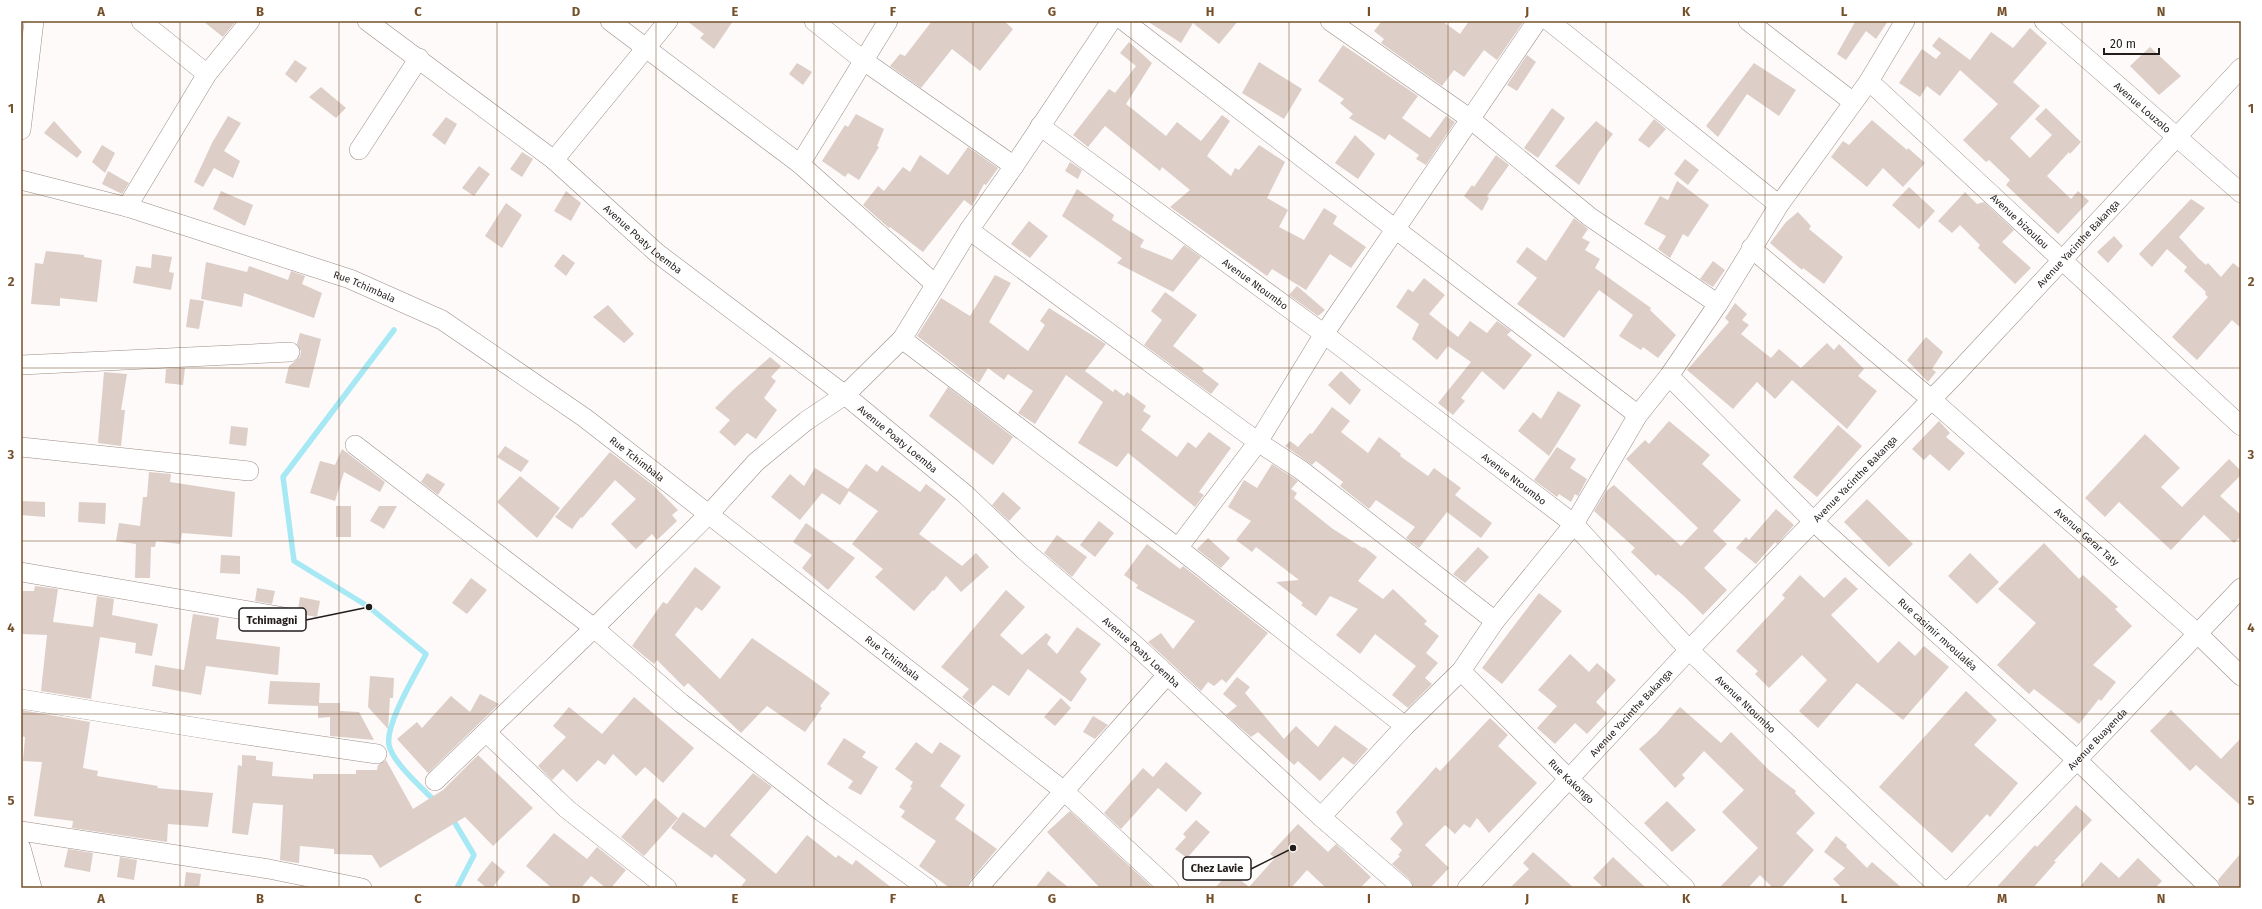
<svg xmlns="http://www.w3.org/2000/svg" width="2262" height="909" font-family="'Fira Sans',sans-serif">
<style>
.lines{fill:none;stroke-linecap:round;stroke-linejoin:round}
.stream{stroke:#a6e9f5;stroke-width:5.5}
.building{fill:#ddcec7}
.street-casing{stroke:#9b8d87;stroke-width:20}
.street{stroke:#fff;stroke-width:19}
.grid{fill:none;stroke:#75512b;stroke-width:1;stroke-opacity:0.55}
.labels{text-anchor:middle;stroke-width:3.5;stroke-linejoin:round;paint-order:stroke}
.street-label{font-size:10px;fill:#221d1b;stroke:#fff}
.leader{fill:none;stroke:#221d1b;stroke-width:1.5}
.callout-dot{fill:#221d1b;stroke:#fff;stroke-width:1.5}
.callout{fill:#fff;stroke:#221d1b;stroke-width:1.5}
.callout-label{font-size:11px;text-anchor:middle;font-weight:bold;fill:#221d1b}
.neatline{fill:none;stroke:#75512b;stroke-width:1.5}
.grid-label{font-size:13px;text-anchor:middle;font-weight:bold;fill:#75512b}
</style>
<rect width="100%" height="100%" fill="#fdfaf9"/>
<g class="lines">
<g class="stream">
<path d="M394 330 283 477 294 561 369 607 426 654C416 674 385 724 389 745 392 762 424 790 436 802"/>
<path d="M452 818 474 855 457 888"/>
</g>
</g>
<g class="building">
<path d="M203 21H236L223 37Z"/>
<path d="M687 21H733L714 49 700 38 704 34Z"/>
<path d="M932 21H1004L1013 29 980 71 952 49 921 88 890 66 900 54 905 56Z"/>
<path d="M1147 21H1238L1219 44 1193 23 1181 43Z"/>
<path d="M1382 21H1442L1460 34 1469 21H1524L1497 60 1484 50 1464 77 1454 70 1442 86 1381 43 1384 39 1374 31Z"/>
<path d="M1853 21H1888L1876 39 1866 31 1846 60 1837 54 1855 22Z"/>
<path d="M2030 28 2047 43 2013 82 2040 106 2010 138 2030 158 2052 135 2035 119 2046 108 2081 142 2070 154 2069 152 2047 176 2071 199 2078 191 2089 201 2058 234 2006 185 2010 180 1989 160 1986 162 1963 140 1998 104 1960 70 1940 96 1927 86 1920 97 1899 83 1922 49 1936 59 1941 53 1932 46 1939 37 1970 60 1991 32 2013 48Z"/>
<path d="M1129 42 1152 63 1126 104 1166 136 1177 122 1201 141 1222 115 1230 121 1207 156 1231 176 1235 168 1239 170 1259 145 1285 162 1267 198 1288 210 1279 227 1304 240 1324 208 1337 216 1333 224 1366 247 1351 268 1330 254 1306 290 1272 269 1267 276 1170 207 1190 190 1162 167 1160 171 1105 126 1088 147 1073 135 1109 89 1115 93 1136 66 1120 53Z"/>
<path d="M1343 45 1418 96 1402 118 1430 138 1446 116 1455 122 1426 165 1416 159 1419 155 1389 134 1385 140 1349 118 1353 114 1340 103 1344 99 1318 81Z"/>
<path d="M2150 47 2181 76 2159 95 2130 66Z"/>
<path d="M1527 55 1536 62 1517 91 1507 85Z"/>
<path d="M295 60 307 68 296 83 285 74Z"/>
<path d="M1259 62 1302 89 1284 119 1242 93Z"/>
<path d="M797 63 812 72 803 85 789 74Z"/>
<path d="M1754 63 1796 90 1779 116 1747 94 1718 137 1706 126Z"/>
<path d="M321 87 346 108 336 118 309 97Z"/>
<path d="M1552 108 1565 118 1538 158 1524 148Z"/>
<path d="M856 114 884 129 877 146 879 147 859 180 848 173 845 177 822 161 845 125 848 127Z"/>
<path d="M228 116 241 123 224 151 240 161 233 178 214 168 203 187 194 182 212 143Z"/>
<path d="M446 117 457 124 445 145 432 135Z"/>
<path d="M1654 119 1666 129 1649 148 1638 140Z"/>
<path d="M1872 120 1907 150 1908 148 1925 163 1903 187 1883 168 1867 187 1831 157 1843 141 1849 145Z"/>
<path d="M54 121 82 152 77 158 44 133Z"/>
<path d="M1596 121 1613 134 1599 152 1579 185 1555 166Z"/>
<path d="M1355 135 1375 154 1358 179 1335 163Z"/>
<path d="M102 145 115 153 105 173 92 162Z"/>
<path d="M968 147 998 168 986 185 984 184 972 206 964 200 923 252 890 227 889 228 863 205 878 186 884 191 903 167 910 172 920 155 948 175Z"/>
<path d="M522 152 533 159 522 177 510 169Z"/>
<path d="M1496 155 1509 165 1487 196 1489 198 1482 211 1464 196 1472 185 1474 187Z"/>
<path d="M1685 159 1699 170 1688 185 1674 174Z"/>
<path d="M1070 162 1082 170 1078 179 1065 171Z"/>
<path d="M479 166 490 174 474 196 462 188Z"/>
<path d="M108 171 129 183 122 194 102 184Z"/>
<path d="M1677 181 1709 205 1688 237 1683 234 1670 258 1658 249 1666 236 1644 224 1660 196 1668 200Z"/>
<path d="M1909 187 1935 211 1919 229 1892 205Z"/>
<path d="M1077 189 1114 215 1112 220 1144 240 1140 247 1172 260 1184 245 1201 257 1173 292 1117 263 1122 258 1062 216Z"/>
<path d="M221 191 253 205 245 226 213 209Z"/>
<path d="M566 191 581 203 571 221 554 211Z"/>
<path d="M1965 192 1977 204 1984 202 2014 230 2002 242 2031 268 2015 284 1978 248 1980 245 1960 225 1952 233 1938 221Z"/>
<path d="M2191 199 2205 208 2179 237 2198 258 2206 265 2208 263 2221 277 2233 263 2241 269V328L2232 320 2197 360 2172 337 2208 297 2205 294 2206 292 2184 271 2187 267 2167 249 2152 267 2139 254Z"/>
<path d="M506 203 522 215 502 248 485 236Z"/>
<path d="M1798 212 1811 226 1809 229 1843 257 1824 284 1803 268 1802 270 1770 243 1786 222Z"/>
<path d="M1574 218 1588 229 1582 238 1590 242 1585 250 1600 259 1595 268 1651 308 1650 310 1676 335 1658 358 1643 347 1641 350 1619 336 1633 315 1599 290 1564 338 1517 304 1537 278 1516 262 1527 247 1546 261Z"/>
<path d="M1029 221 1048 236 1030 258 1011 244Z"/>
<path d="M2114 236 2123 246 2108 263 2097 252Z"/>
<path d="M46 251 84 255V257L102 260 97 302 60 298V306L31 304 35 263 43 264Z"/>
<path d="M152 254 172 257 169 272 174 273 171 290 133 283 136 266 151 268Z"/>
<path d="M563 254 575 263 566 276 554 266Z"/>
<path d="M1713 261 1725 270 1713 287 1700 279Z"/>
<path d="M206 262 247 272 249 266 288 280 291 271 305 276 302 284 322 293 314 318 244 293 242 307 201 299Z"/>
<path d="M995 275 1011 283 989 322 1028 351 1045 325 1040 321 1049 308 1106 344 1085 371 1113 392 1115 389 1124 396 1127 392 1146 406 1143 411 1151 416 1141 430 1177 457 1188 442 1196 448 1209 432 1231 448 1199 492 1204 495 1195 507 1128 453 1117 467 1078 443 1103 402 1066 375 1035 424 1018 413 1033 391 1008 374 1004 380 988 368 979 383 917 336 941 298 970 316Z"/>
<path d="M1424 278 1445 295 1429 314 1458 337 1470 321 1487 333 1497 321 1511 331 1507 335 1532 355 1504 390 1482 371 1461 398 1465 401 1453 415 1438 403 1471 362 1448 346 1437 360 1412 339 1419 324 1396 307 1408 289 1413 292Z"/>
<path d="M1297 286 1325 310 1318 316 1289 295Z"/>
<path d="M1165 292 1197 315 1173 346 1204 369 1202 371 1219 384 1211 394 1144 345 1162 320 1151 311Z"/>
<path d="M190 299 204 301 199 329 186 327Z"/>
<path d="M1735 303 1747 314 1742 320 1749 325 1741 334 1771 358 1779 349 1801 368 1827 343 1834 350 1839 344 1864 369 1858 376 1877 391 1847 429 1792 380 1775 399 1757 382 1733 409 1687 370 1729 322 1725 318Z"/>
<path d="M608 305 634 334 624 343 593 317Z"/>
<path d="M300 333 321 339 309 388 285 383 289 366 300 357 301 351 297 344Z"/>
<path d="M1926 337 1943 352 1932 369 1936 372 1928 382 1907 360Z"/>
<path d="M770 357 781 366 771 377 776 381 764 398 777 410 756 439 747 433 735 446 719 432 730 420 715 408 733 390Z"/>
<path d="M185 368 183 385 165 383 166 369Z"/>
<path d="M1341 371 1361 390 1350 405 1328 385Z"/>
<path d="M104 372 127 374 121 410H125L121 446 98 443Z"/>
<path d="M948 387 1013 437 993 465 929 416Z"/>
<path d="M1558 391 1581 405 1549 456 1518 431 1533 412 1541 419Z"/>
<path d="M1332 407 1350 421 1341 432 1368 453 1379 437 1401 454 1400 456 1428 476 1434 468 1461 488 1455 495 1492 523 1481 538 1447 512 1419 548 1406 538 1415 527 1376 500 1369 509 1340 486 1343 482 1316 461 1312 465 1285 446 1290 441 1298 447 1310 433 1312 434Z"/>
<path d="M1669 421 1710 455 1702 464 1741 500 1713 531 1727 544 1704 568 1727 590 1703 615 1684 596 1658 574 1656 576 1631 552 1635 548 1594 511 1606 491 1614 485 1681 546 1698 528 1626 459 1645 440 1649 444Z"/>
<path d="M1939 421 1950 433 1946 437 1965 453 1949 471 1930 454 1924 460 1912 449Z"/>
<path d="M1838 425 1862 446 1817 497 1793 477Z"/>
<path d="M231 426 248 428 246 446 229 444Z"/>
<path d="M2145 434 2180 468 2161 487 2182 507 2229 459 2241 471V475L2220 496 2241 515V536L2234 543 2204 515 2171 550 2119 502 2105 517 2085 498Z"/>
<path d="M505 446 529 461 521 472 497 457Z"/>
<path d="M1557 447 1576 459 1570 468 1587 479 1578 496 1575 494 1571 502 1559 494 1557 497 1534 480Z"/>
<path d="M342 449 385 482 380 492 344 472 335 501 310 493 320 461 335 465Z"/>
<path d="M610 452 654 486 678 510 672 515 677 521 657 540 652 534 636 549 611 524 636 499 615 480 582 518 581 517 572 529 555 517Z"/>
<path d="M866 464 877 472 882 465 920 492 926 484 946 499 919 534 962 566 976 553 989 567 961 592 946 576 934 591 933 590 914 611 875 577 883 569 852 544 878 511 849 491 840 505 822 493 800 520 771 497 790 474 804 486 815 468 848 489Z"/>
<path d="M1272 464 1298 481 1291 489 1297 493 1294 498 1333 529 1363 548 1364 547 1377 557 1358 581 1383 599 1393 589 1427 621 1424 624 1439 636 1426 653 1438 663 1425 678 1432 684 1408 708 1392 695 1416 666 1375 634 1360 654 1336 635 1358 609 1330 596 1316 616 1301 605 1303 603 1276 582 1299 580 1256 547 1252 552 1236 540 1251 521 1228 507 1244 480 1257 488Z"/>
<path d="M149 472 171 474 170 482 235 492 232 537 182 533 180 544 156 541 155 547H151L150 578H135L136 544 116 541 119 523 140 526 143 497H147Z"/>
<path d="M427 473 445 484 438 495 421 482Z"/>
<path d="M520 476 560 508 537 538 497 502Z"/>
<path d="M1003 492 1021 508 1009 521 992 505Z"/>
<path d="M1867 499 1913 544 1889 567 1844 522Z"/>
<path d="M21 501 45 502V517L21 515Z"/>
<path d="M79 502 106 503 105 524 78 522Z"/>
<rect x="336" y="506" width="15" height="31"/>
<path d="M379 506H397L384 529 370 521Z"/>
<path d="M1776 509 1794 525 1777 544 1775 542 1756 564 1736 548 1746 537 1749 540Z"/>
<path d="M1099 521 1114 533 1095 557 1080 545Z"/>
<path d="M806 523 855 558 828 590 802 568 812 555 793 542Z"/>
<path d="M1057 535 1087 557 1072 577 1044 553Z"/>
<path d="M1208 538 1230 558 1221 568 1197 549Z"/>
<path d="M2044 543 2079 579 2083 575 2118 607 2115 609 2132 626 2093 665 2116 682 2101 701 2099 699 2079 724 2034 689 2029 694 1997 665 2036 623 1998 589Z"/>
<path d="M1147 544 1180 569 1183 566 1268 633 1226 683 1222 679 1214 686 1208 682 1201 691 1148 642 1161 633 1173 649 1195 621 1136 588 1138 585 1124 575Z"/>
<path d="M1478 547 1489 557 1465 583 1453 574Z"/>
<path d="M1970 553 1999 582 1977 604 1948 576Z"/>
<path d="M221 555 240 556V574L220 573Z"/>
<path d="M695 567 721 587 702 611 696 607 675 635 720 679 752 638 804 674 830 693 820 706 822 708 805 732 767 706 741 733 688 683 684 687 657 660 654 664 632 646 663 602 667 604Z"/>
<path d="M1800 575 1824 598 1845 577 1858 589 1831 615 1878 663 1899 641 1915 656 1924 646 1949 667 1903 720 1857 683 1818 728 1799 711 1827 680 1802 655 1769 688 1755 674 1758 671 1736 651 1785 598 1782 595Z"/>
<path d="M471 578 487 590 467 614 452 603Z"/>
<path d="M35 586 58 589 53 622 93 627 97 596 114 599 112 615 158 624 152 656 135 653 136 643 100 637 91 699 41 691 47 635 21 634V591H34Z"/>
<path d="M257 588 275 591 272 604 255 601Z"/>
<path d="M1006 590 1025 607 1000 635 1022 655 1046 633 1051 637 1047 644 1057 654 1077 627 1101 644 1080 672 1087 679 1071 702 1028 669 1009 696 993 685 973 706 962 697 969 689 941 667Z"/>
<path d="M1539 593 1562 611 1502 684 1482 668Z"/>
<path d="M300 597 320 601 317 617 300 614 298 610Z"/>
<path d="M193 614 219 618 216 639 280 647 278 675 206 666 201 695 152 686 155 665 184 670Z"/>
<path d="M1570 654 1589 672 1597 663 1616 680 1596 702 1607 713 1587 734 1575 723 1555 744 1537 728 1557 706 1538 690Z"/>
<path d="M370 676 394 678 393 698H390L388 729 368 707Z"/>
<path d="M1237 677 1250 687 1245 693 1284 739 1296 726 1318 747 1335 725 1368 749 1354 765 1343 757 1320 781 1298 761 1294 765 1258 732 1251 737 1226 715 1237 706 1223 694Z"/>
<path d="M270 681 320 683 319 703H340V711L359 712 374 740 330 736V717L318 718V706L268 704Z"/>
<path d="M1966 691 1997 720 1974 745 2018 783 1990 817 1987 814 1952 853 1879 787Z"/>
<path d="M480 694 499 704 428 773 397 739 417 722 422 728 451 696 470 712Z"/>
<path d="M634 697 694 748 663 783 645 767 636 776 613 754 605 765 598 760 577 782 563 769 552 780 538 766 566 737 553 726 569 707 602 734Z"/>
<path d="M1061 698 1071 708 1055 726 1044 717Z"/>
<path d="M1680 707 1721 743 1731 732 1770 771 1796 791 1795 793 1815 813 1796 833 1814 850 1781 888H1773L1760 875 1748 888H1719L1758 848 1722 812 1744 790 1704 751 1682 775 1685 778 1675 788 1639 749 1657 733Z"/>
<path d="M21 710 90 722 83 768 98 771 97 776 158 786 157 788 213 793 208 827 168 824 167 842 72 828 73 821 34 816 42 762 23 761 25 737 21 736Z"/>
<path d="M2171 710 2221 759 2241 738V806L2196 765 2190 771 2150 731Z"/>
<path d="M1093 716 1108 725 1095 739 1083 732Z"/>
<path d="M1490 718 1508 735 1498 746 1537 783 1489 833 1477 818 1470 828 1464 824 1455 834 1445 825 1425 845 1449 868 1430 888H1414L1410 880 1392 864 1400 856 1398 855 1402 850 1390 839 1403 824 1396 812 1436 767 1440 771Z"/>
<path d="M844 738 866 752 862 757 878 767 861 795 848 788 853 781 827 764Z"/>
<path d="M916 742 932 754 940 742 961 756 940 786 965 805 955 819 997 849 970 881 967 888H950L919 866 936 841 901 817 905 811 899 807 912 788 910 787 913 782 895 769Z"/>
<path d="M242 755 256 756V760L273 762 272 776 313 779V774H356V770H377L378 765 386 760 413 809 443 790 478 755 533 808 493 846 465 817 380 868 372 855 334 854V849L300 846 299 863 291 862 280 860 283 805 253 803 248 835 232 833 238 765 242 766Z"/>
<path d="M1166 762 1202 793 1186 812 1158 788 1121 829 1104 813 1143 768 1153 777Z"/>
<path d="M753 773 772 787 730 835 776 874 807 835 836 858 838 855 852 865 856 860 892 888H740L746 880 715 854 712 858 671 828 683 812 705 828Z"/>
<path d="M655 798 678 818 644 856 621 837Z"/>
<path d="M1667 801 1696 830 1672 852 1644 823Z"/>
<path d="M2076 805 2092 820 2054 861 2056 862 2033 888H1996L2035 845 2037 847Z"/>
<path d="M1070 811 1153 888H1100L1047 832Z"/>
<path d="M1196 820 1210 832 1187 858 1175 849 1186 837 1183 834Z"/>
<path d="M1298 824 1328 852 1336 844 1371 877 1360 888H1326L1307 870 1291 888H1215L1230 871 1249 887 1275 858 1270 854Z"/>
<path d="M554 833 587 859 597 847 626 870 611 888H606L591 876 581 888H552L526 866Z"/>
<path d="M1836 836 1847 845 1846 847 1867 868 1872 862 1902 888H1842L1833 879 1845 868 1824 852Z"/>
<path d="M68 849 93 853 90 872 64 867Z"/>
<path d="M1533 852 1574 888H1510L1529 869 1523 863Z"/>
<path d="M2241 853V888H2221L2218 880Z"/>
<path d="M120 857 137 860 134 880 117 877Z"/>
<path d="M1613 857 1646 888H1604L1593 878Z"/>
<path d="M2138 858 2162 881 2155 888H2079L2101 862 2119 878Z"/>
<path d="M492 861 505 872 492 888H487L477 880Z"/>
<path d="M1048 871 1069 888H1035Z"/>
<path d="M186 872 201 874 199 888H184Z"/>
</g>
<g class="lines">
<g class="street-casing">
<g id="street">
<path d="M141 21 207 74"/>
<path id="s1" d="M367 21 554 160 657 253 845 395 965 494 1026 552 1134 644 1321 817 1403 888"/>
<path d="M610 21 800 164 935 284"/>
<path d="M814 21 864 61 1014 166"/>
<path d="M1124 21 1638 415"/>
<path d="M1330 21 1469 118 1590 217 1718 304"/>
<path d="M1549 21 1779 205"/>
<path d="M1748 21 1853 102"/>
<path id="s2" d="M2044 21 2241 193"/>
<path id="s3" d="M1869 81 2241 426"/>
<path id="s4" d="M1040 126 1324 334 1574 524 1689 650 1940 888"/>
<path d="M21 130 34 21"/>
<path d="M359 150 419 58"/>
<path d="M554 160 668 21"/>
<path d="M800 164 888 21"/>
<path id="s5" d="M21 180 127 207 350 279 442 320 585 418 1064 791 1169 888"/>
<path d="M127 207 207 74 250 21"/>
<path d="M969 230 1258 442 1301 470 1495 621"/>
<path id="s6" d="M1751 248 1932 400 2197 633 2241 676"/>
<path d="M902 339 1178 548 1405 726"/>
<path d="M21 365 290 352"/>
<path id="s7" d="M1669 376 1813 521 2077 760 2210 888"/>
<path d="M355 445 594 628 681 703 822 812 927 888"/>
<path d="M21 447 249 471"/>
<path d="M1178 548 1258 442 1324 334 1537 21"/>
<path d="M21 572 290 618"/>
<path id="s8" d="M1461 671 1569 779 1685 888"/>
<path d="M21 699 212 730 377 754"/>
<path d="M487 733 567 809 667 888"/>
<path d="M435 781 594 628 709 514 756 462 806 421 845 395 902 339 969 230 1014 166 1111 21"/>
<path d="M1321 817 1405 726 1461 671 1495 621 1574 524 1638 415 1669 376 1718 304 1779 205 1869 81 1905 21"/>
<path d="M21 831 269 869 362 888"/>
<path d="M21 848 32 888"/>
<path d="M978 888 1167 675"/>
<path id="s9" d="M1467 888 1689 650 1956 374 2241 68"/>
<path id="s10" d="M1952 888 2077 760 2241 588"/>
</g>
</g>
<use href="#street" class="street"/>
</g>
<path class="grid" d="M180 21V888M339 21V888M497 21V888M656 21V888M814 21V888M973 21V888M1131 21V888M1289 21V888M1448 21V888M1606 21V888M1765 21V888M1923 21V888M2082 21V888M21 195H2241M21 368H2241M21 541H2241M21 714H2241"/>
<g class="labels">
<g class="street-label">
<text dy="4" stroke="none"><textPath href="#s2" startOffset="131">Avenue Louzolo</textPath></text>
<text dy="4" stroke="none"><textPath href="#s3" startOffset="206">Avenue bizoulou</textPath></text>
<text dy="4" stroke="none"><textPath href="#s1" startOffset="352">Avenue Poaty Loemba</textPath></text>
<text dy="4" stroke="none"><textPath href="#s9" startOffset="888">Avenue Yacinthe Bakanga</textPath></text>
<text dy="4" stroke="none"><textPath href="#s4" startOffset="267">Avenue Ntoumbo</textPath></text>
<text dy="4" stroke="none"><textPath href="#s5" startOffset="360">Rue Tchimbala</textPath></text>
<text dy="4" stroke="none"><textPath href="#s1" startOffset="676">Avenue Poaty Loemba</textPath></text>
<text dy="4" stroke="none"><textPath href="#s5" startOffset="684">Rue Tchimbala</textPath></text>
<text dy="4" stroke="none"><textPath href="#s9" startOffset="564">Avenue Yacinthe Bakanga</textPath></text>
<text dy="4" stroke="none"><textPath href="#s4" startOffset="591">Avenue Ntoumbo</textPath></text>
<text dy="4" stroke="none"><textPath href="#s6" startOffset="443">Avenue Gerar Taty</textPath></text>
<text dy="4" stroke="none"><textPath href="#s7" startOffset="373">Rue casimir mvoulaléa</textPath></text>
<text dy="4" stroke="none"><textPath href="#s1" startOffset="1000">Avenue Poaty Loemba</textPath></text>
<text dy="4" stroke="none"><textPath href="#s5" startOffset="1008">Rue Tchimbala</textPath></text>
<text dy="4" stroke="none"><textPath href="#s4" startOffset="915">Avenue Ntoumbo</textPath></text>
<text dy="4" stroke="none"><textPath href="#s9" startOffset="240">Avenue Yacinthe Bakanga</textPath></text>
<text dy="4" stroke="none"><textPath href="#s10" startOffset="208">Avenue Buayenda</textPath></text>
<text dy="4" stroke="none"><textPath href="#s8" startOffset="156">Rue Kakongo</textPath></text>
</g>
</g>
<path class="leader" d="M369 607L306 620M1293 848L1251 869"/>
<g class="callout-dot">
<circle cx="369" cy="607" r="4"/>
<circle cx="1293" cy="848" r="4"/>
</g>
<g class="callout">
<rect x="239" y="608" width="67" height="23" rx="4"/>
<rect x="1183" y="857" width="68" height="23" rx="4"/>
</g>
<g class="callout-label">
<text x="272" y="624">Tchimagni</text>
<text x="1217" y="872">Chez Lavie</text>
</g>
<rect width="2262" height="909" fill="none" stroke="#ffffff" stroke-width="44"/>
<path d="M2104 48v6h55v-6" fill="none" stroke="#221d1b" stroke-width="2"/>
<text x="2110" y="48" font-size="12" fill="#221d1b" stroke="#ffffff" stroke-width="3" paint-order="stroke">20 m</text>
<rect x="22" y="22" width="2218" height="865" class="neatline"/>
<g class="grid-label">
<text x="101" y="16">A</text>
<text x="260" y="16">B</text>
<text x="418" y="16">C</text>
<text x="576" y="16">D</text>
<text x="735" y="16">E</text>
<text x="893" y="16">F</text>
<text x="1052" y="16">G</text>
<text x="1210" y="16">H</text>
<text x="1369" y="16">I</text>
<text x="1527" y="16">J</text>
<text x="1686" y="16">K</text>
<text x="1844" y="16">L</text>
<text x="2002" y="16">M</text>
<text x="2161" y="16">N</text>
<text x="11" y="113">1</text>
<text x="2251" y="113">1</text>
<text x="11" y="286">2</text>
<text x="2251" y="286">2</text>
<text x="11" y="459">3</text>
<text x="2251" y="459">3</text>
<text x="11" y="632">4</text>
<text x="2251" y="632">4</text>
<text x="11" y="805">5</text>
<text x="2251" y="805">5</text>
<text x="101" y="903">A</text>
<text x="260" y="903">B</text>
<text x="418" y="903">C</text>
<text x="576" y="903">D</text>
<text x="735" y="903">E</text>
<text x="893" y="903">F</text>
<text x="1052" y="903">G</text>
<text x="1210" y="903">H</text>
<text x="1369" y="903">I</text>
<text x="1527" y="903">J</text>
<text x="1686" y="903">K</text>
<text x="1844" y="903">L</text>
<text x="2002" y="903">M</text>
<text x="2161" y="903">N</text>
</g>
</svg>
